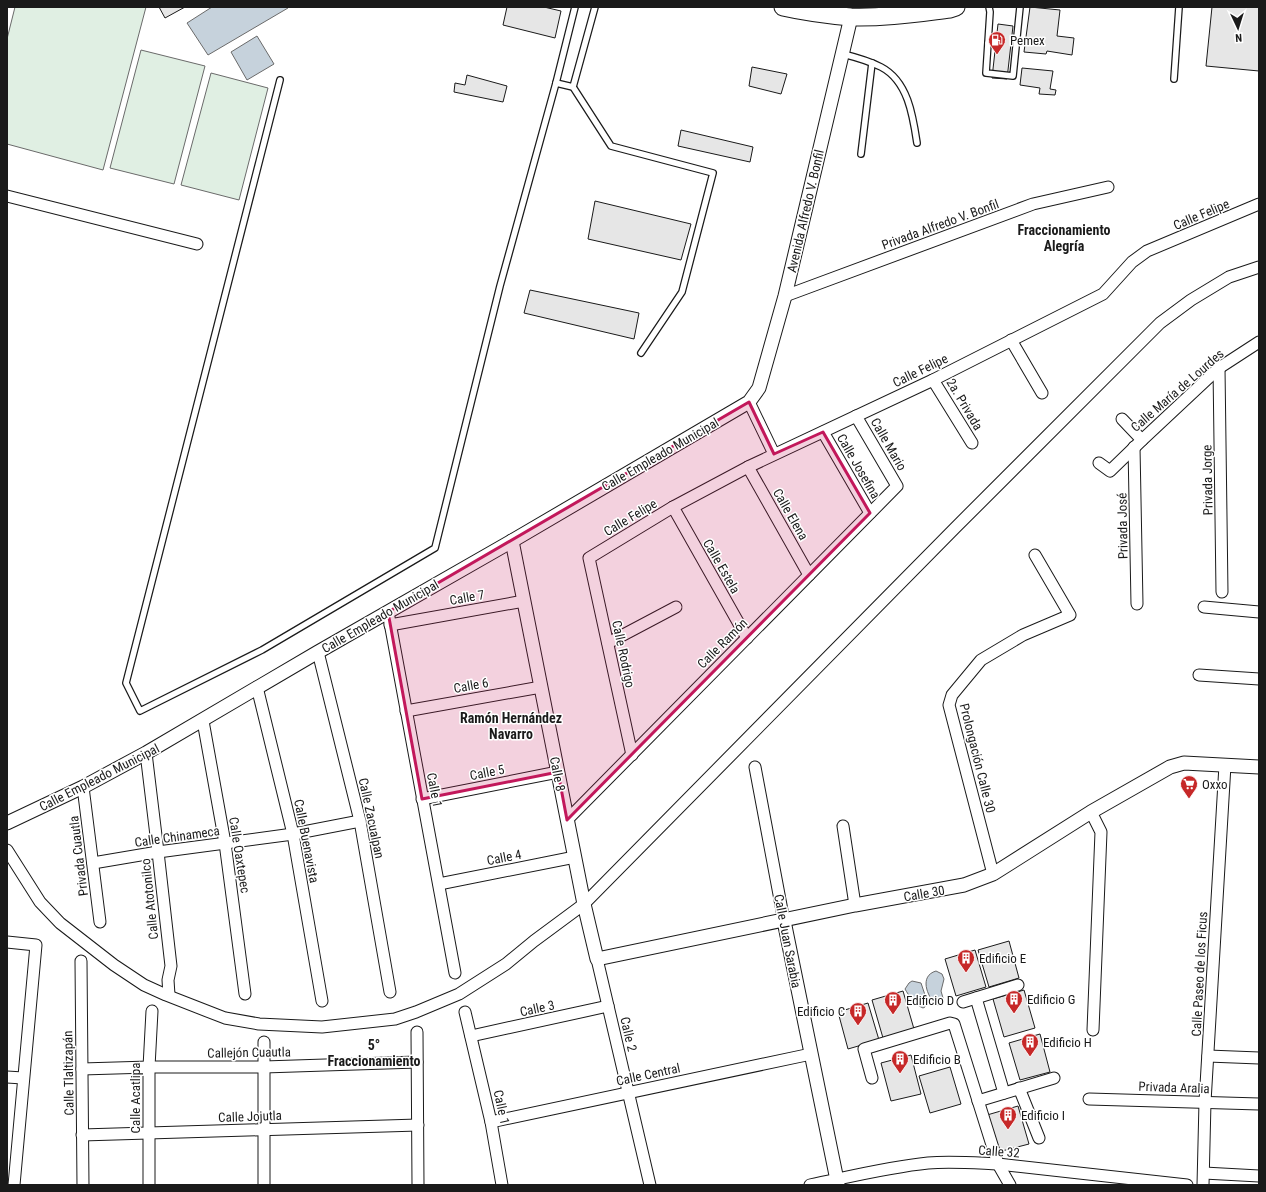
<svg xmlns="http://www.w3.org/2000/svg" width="1266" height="1192" font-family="'Roboto Condensed',sans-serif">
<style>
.green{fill:#e0efe3;stroke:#6a6a6a}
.water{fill:#c6d2dc;stroke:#6a6a6a}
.building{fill:#e6e6e6;stroke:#1a1a1a}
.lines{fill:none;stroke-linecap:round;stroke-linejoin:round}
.service-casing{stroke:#1a1a1a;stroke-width:8}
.minor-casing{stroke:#1a1a1a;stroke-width:13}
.tertiary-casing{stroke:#1a1a1a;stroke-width:15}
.primary-casing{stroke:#1a1a1a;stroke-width:19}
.service{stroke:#fff;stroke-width:5.5}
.minor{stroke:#fff;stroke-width:11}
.tertiary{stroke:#fff;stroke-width:13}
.primary{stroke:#fff;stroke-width:17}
.marked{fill:#c2185b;fill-opacity:0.2;stroke:#c2185b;stroke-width:3;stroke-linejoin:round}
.labels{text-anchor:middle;stroke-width:3;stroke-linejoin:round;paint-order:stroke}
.poi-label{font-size:13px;fill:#1a1a1a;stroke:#fff;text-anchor:start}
.street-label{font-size:13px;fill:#1a1a1a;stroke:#fff}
.neighbourhood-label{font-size:14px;font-weight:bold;fill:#1a1a1a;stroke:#fff}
</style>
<rect width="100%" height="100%" fill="#fff"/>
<g class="green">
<path d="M15 7H146L103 170 7 144V39Z"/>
<path d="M141 50 205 66 174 184 110 168Z"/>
<path d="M211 73 268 88 239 200 181 185Z"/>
</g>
<g class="water">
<path d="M212 7H288V8L208 55 187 23Z"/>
<path d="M257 36 274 64 247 80 231 52Z"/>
<path d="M936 971 942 974 944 979 941 991 943 998 940 1005H936C927 996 919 976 936 971Z"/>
<path d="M912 981 921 983 925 995V1007L923 1008C915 1005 909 996 905 989L909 983Z"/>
</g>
<g class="building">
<path d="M159 7H185L165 18Z"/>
<path d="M507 7H544L561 11 555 38 503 25Z"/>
<path d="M1030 7 1060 10 1057 36 1074 38 1072 55 1047 51 1046 54 1024 52Z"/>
<path d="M1212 7H1259V71L1206 66Z"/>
<path d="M998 24 1013 26 1007 79 992 78Z"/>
<path d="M752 67 787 74 781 94 749 86Z"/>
<path d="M1022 68 1053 71 1050 89 1056 90 1055 95 1039 94 1040 88 1020 85Z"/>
<path d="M467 75 507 86 503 102 454 92 455 83 465 85Z"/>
<path d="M681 130 753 147 750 162 678 146Z"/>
<path d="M595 201 691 224 681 260 588 239Z"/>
<path d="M530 290 639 313 634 339 524 313Z"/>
<path d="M1009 941 1019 978 989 987 978 950Z"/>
<path d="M975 950 986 987 956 996 945 959Z"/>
<path d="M1024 990 1035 1028 1004 1037 993 999Z"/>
<path d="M903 991 914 1029 883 1038 872 1000Z"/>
<path d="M868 1003 879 1040 848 1049 838 1012Z"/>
<path d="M1040 1034 1050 1072 1020 1080 1009 1043Z"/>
<path d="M911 1055 921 1094 891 1101 881 1063Z"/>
<path d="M950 1067 961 1104 930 1113 919 1076Z"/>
<path d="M1018 1106 1029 1144 998 1152 987 1115Z"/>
</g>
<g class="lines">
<g class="service-casing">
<g id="service">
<path d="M989 7 990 12 986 73 1013 76 1020 7"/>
<path d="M988 43 996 44"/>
<path d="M843 54C855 57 869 61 881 67 908 81 913 116 917 143"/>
<path d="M1174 79 1179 7"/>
<path d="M280 80 126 683 140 711 262 650 435 548 500 286 556 83 575 7"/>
<path d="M556 83 573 87 611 146 713 173 682 292 641 353"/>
<path d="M573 87 595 7"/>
<path d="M861 154 872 63"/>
</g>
</g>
<g class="minor-casing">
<g id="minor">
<path d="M7 196 197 244"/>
<path d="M785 296 1033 204 1108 187"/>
<path d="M1011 340 1042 393"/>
<path d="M1219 368 1222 592"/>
<path d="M933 380 972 443"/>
<path d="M749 402 774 454"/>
<path d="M1122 419 1142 440"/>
<path d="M823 432 870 513"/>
<path d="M1134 447 1137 604"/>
<path d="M1099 463 1110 471 1142 440 1219 368 1259 342"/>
<path d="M748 467 809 575"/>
<path d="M673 507 747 638"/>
<path d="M1204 607 1259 612"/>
<path d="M388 612 455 973"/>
<path d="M390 625 524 601"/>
<path d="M608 643 676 607"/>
<path d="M318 652 360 821 390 992"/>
<path d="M1199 675 1259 679"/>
<path d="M257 687 293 834 322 1001"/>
<path d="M406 711 541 687"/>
<path d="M203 721 225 843 245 994"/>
<path d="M146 753 158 852 171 966 168 980 169 995"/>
<path d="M632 755 589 558 673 507 748 467 933 380 1103 294 1132 262 1147 251 1259 204"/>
<path d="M755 767 784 921"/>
<path d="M83 787 100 922"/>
<path d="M422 799 558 772"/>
<path d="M1091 812 1101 832 1093 1030"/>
<path d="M567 820 897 486 856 416"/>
<path d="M843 826 855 905"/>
<path d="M7 850 40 902 60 923 114 965 144 985 166 995 225 1018 259 1024 322 1027 395 1019 416 1012 459 994 506 964 534 941 584 904 955 528 1160 323 1191 300 1229 277 1259 267"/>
<path d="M93 863 158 852 293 834 360 821"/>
<path d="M993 874 949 705 952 695 981 660 1023 635 1070 615 1035 555"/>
<path d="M439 884 575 857"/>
<path d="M7 942 36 945 14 1185"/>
<path d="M597 959 650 1185"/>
<path d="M81 961 83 1185"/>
<path d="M976 998 1004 1093"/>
<path d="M963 1002 1018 985"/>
<path d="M465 1012 491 1122 502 1185"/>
<path d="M417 1032 418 1185"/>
<path d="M471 1036 608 1006"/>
<path d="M1208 1056 1259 1058"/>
<path d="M82 1069 149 1067H264L417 1062"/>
<path d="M7 1077 23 1078"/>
<path d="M872 1078 864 1049 950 1023 954 1024 998 1164 1010 1185"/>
<path d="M1019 1088 1039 1138"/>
<path d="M1089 1099 1259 1104"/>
<path d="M978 1101 1054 1078"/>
<path d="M491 1122 811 1054"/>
<path d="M82 1135 418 1125"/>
<path d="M1204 1173 1259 1176"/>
<path d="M149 1185V1067L152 1011"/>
<path d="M264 1185V1042"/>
<path d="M810 1185C849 1177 888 1167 928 1163 951 1161 975 1163 998 1164L1187 1185"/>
<path d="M1203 1185 1205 1102 1225 765"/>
</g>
</g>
<g class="tertiary-casing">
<g id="tertiary">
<path d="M512 541 584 904 597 959 855 905 964 885 993 874 1091 812 1170 767 1184 763 1259 767"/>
<path d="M7 823 83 787 146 753 318 652 512 541 749 402 759 388 785 296 851 17"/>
<path d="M784 921 838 1185"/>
</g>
</g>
<g class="primary-casing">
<path id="primary" d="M783 7C805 12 828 15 851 17 884 18 917 13 950 9L956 7"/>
</g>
<use href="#service" class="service"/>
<use href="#minor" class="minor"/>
<use href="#tertiary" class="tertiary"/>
<use href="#primary" class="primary"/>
</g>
<path class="marked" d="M749 402 774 454 823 432 870 513 567 820 558 772 422 799 388 612Z"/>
<defs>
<g id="fuel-pin" transform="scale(0.9)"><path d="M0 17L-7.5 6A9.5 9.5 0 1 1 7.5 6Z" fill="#c62828" stroke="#fff"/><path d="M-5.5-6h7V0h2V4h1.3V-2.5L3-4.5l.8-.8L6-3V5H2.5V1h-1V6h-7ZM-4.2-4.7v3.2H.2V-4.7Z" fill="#fff"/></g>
<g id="supermarket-pin" transform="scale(0.9)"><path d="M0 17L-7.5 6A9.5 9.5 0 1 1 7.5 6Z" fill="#c62828" stroke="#fff"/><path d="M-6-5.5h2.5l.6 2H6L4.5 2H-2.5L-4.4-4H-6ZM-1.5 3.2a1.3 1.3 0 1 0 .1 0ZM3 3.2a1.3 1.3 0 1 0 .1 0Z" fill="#fff"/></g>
<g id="building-pin" transform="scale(0.9)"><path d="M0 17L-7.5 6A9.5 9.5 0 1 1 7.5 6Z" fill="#c62828" stroke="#fff"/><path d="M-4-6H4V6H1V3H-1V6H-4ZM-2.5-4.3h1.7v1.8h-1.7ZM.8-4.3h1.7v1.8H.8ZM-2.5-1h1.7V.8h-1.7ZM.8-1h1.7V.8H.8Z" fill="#fff"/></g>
</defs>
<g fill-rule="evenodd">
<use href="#fuel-pin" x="997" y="40"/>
<use href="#supermarket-pin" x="1189" y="784"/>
<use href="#building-pin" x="966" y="958"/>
<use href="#building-pin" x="1014" y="999"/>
<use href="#building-pin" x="893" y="1000"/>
<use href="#building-pin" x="858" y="1011"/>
<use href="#building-pin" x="1030" y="1042"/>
<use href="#building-pin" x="900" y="1059"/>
<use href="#building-pin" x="1008" y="1115"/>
</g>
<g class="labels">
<g class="poi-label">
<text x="1010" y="45">Pemex</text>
<text x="1202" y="789">Oxxo</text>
<text x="979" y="963">Edificio E</text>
<text x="1027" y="1004">Edificio G</text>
<text x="906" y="1005">Edificio D</text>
<text x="845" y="1016" text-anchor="end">Edificio C</text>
<text x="1043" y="1047">Edificio H</text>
<text x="913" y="1064">Edificio B</text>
<text x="1021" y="1120">Edificio I</text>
</g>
<g class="street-label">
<text transform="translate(805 211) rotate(-77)" y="5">Avenida Alfredo V. Bonfil</text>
<text transform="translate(1201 214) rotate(-23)" y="5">Calle Felipe</text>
<text transform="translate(940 224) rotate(-20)" y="5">Privada Alfredo V. Bonfil</text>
<text transform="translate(920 370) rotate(-26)" y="5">Calle Felipe</text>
<text transform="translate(1177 390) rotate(-41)" y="5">Calle María de Lourdes</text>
<text transform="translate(965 404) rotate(59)" y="5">2a. Privada</text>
<text transform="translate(889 444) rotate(60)" y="5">Calle Mario</text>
<text transform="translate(660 454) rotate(-30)" y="5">Calle Empleado Municipal</text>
<text transform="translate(859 466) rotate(60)" y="5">Calle Josefina</text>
<text transform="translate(1207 480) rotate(-91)" y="5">Privada Jorge</text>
<text transform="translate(791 514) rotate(60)" y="5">Calle Elena</text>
<text transform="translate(630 517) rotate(-31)" y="5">Calle Felipe</text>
<text transform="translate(1122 526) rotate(-91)" y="5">Privada José</text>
<text transform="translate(722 566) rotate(60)" y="5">Calle Estela</text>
<text transform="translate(467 597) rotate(-10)" y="5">Calle 7</text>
<text transform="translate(380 616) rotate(-30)" y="5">Calle Empleado Municipal</text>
<text transform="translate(722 643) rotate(-45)" y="5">Calle Ramón</text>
<text transform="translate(624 654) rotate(78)" y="5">Calle Rodrigo</text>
<text transform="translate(471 685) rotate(-10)" y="5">Calle 6</text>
<text transform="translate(978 758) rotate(76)" y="5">Prolongación Calle 30</text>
<text transform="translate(487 772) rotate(-11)" y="5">Calle 5</text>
<text transform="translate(558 774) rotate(79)" y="5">Calle 8</text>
<text transform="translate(99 777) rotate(-27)" y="5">Calle Empleado Municipal</text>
<text transform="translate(435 790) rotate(79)" y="5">Calle 1</text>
<text transform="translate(372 818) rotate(78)" y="5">Calle Zacualpan</text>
<text transform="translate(177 836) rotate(-8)" y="5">Calle Chinameca</text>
<text transform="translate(307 841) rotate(79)" y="5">Calle Buenavista</text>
<text transform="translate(240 855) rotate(81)" y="5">Calle Oaxtepec</text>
<text transform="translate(78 856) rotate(-97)" y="5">Privada Cuautla</text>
<text transform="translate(504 857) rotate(-11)" y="5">Calle 4</text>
<text transform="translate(924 893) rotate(-10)" y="5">Calle 30</text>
<text transform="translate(149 899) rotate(-96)" y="5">Calle Atotonilco</text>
<text transform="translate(788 941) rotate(79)" y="5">Calle Juan Sarabia</text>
<text transform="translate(1199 974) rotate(-87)" y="5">Calle Paseo de los Ficus</text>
<text transform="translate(537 1008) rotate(-12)" y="5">Calle 3</text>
<text transform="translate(629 1034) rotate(77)" y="5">Calle 2</text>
<text transform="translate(249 1052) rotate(-1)" y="5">Callejón Cuautla</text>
<text transform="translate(68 1073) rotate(-91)" y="5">Calle Tlaltizapán</text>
<text transform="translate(648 1074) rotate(-12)" y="5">Calle Central</text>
<text transform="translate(1174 1087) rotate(2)" y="5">Privada Aralia</text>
<text transform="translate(135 1098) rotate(-90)" y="5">Calle Acatlipa</text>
<text transform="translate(502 1107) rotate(78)" y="5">Calle 1</text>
<text transform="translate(250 1116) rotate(-2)" y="5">Calle Jojutla</text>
<text transform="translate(999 1151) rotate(4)" y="5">Calle 32</text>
</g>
<g class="neighbourhood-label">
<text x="1064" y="235">Fraccionamiento<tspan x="1064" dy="16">Alegría</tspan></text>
<text x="511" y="723">Ramón Hernández<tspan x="511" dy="16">Navarro</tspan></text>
<text x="374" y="1050">5°<tspan x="374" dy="16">Fraccionamiento</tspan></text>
</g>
</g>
<rect width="1266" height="1192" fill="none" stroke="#1a1a1a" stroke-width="16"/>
<g transform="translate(1238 28) rotate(176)" stroke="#ffffff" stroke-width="3" paint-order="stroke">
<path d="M0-3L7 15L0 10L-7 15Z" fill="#1a1a1a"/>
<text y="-6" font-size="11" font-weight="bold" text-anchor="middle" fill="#1a1a1a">N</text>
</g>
</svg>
